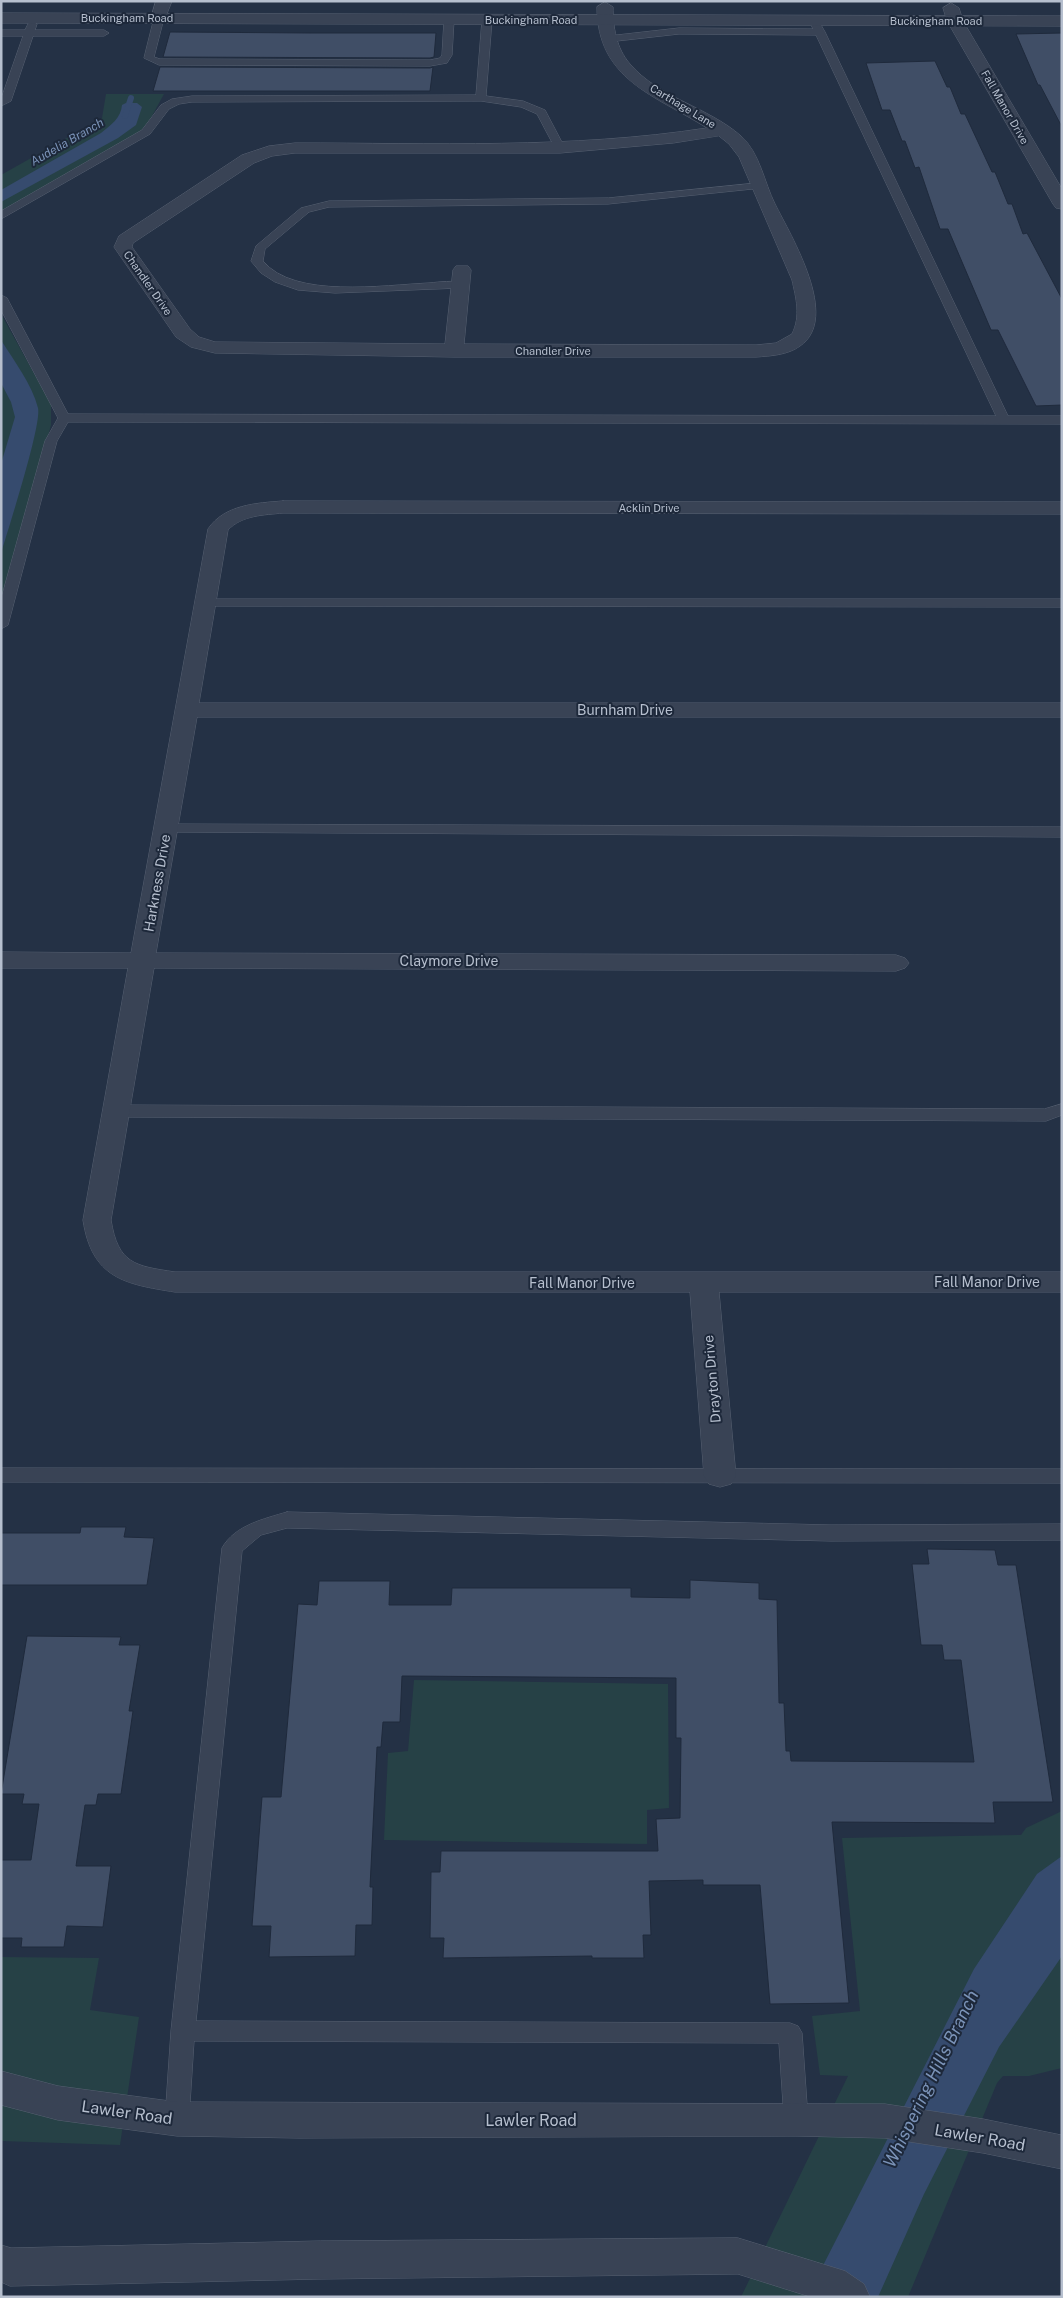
<svg xmlns="http://www.w3.org/2000/svg" width="1063" height="2298" font-family="'Public Sans',sans-serif">
<style>
.green{fill:#264146}
.water{fill:#364b6e}
.lines{fill:none;stroke-linecap:round;stroke-linejoin:round}
.stream{stroke:#364b6e;stroke-width:6}
.building{fill:#404e66;stroke:#1f2a3c}
.service-casing{stroke:#576172;stroke-width:1}
.minor-casing{stroke:#576172;stroke-width:1}
.tertiary-casing{stroke:#576172;stroke-width:1}
.service{fill:#394355;fill-rule:evenodd}
.minor{fill:#394355;fill-rule:evenodd}
.tertiary{fill:#394355;fill-rule:evenodd}
.labels{text-anchor:middle;stroke-width:4;stroke-linejoin:round;paint-order:stroke}
.far-street-label{font-size:11px;fill:#b6bfce;stroke:#1d283a}
.far-water-label{font-size:12px;font-style:italic;fill:#7b93b8;stroke:#1d283a}
.street-label{font-size:14px;fill:#b6bfce;stroke:#1d283a}
.near-street-label{font-size:16px;fill:#b6bfce;stroke:#1d283a}
.near-water-label{font-size:18px;font-style:italic;fill:#7b93b8;stroke:#1d283a}
</style>
<rect width="100%" height="100%" fill="#243145"/>
<g class="green">
<path d="M106 94H164L147 125 131 139 1 212V175L102 118Z"/>
<path d="M1 314 51 404V425L1 612Z"/>
<path d="M414 1680 668 1684 669 1808 647 1810V1844L384 1840 388 1753 408 1751Z"/>
<path d="M1062 1811V2068L1029 2076H1003L997 2083 908 2297H741L848 2076 820 2075 812 2016 860 2011 842 1838 1021 1835 1026 1828Z"/>
<path d="M1 1957 99 1958 90 2010 139 2017 120 2145 1 2141Z"/>
</g>
<g class="water">
<path d="M126 103H137L142 107 136 125 118 138 1 202V190L101 133C111 125 121 118 122 105Z"/>
<path d="M1 340C14 361 32 384 38 408 42 424 8 530 1 553V464L15 417 11 402 1 383Z"/>
<path d="M1062 1856V1956L999 2047 924 2194 878 2297H807L974 1969 1037 1874Z"/>
</g>
<g class="lines">
<path class="stream" d="M125 116 131 98"/>
</g>
<g class="building">
<path d="M170 32 311 33H436L434 57 430 58 163 57Z"/>
<path d="M1062 33V127L1040 85H1038L1016 34Z"/>
<path d="M935 61 947 87H950L961 114H965L992 172H995L1008 204H1012L1023 234 1027 233 1062 299V405L1036 406 998 330H991L948 229H940L919 167 915 168 905 141H902L890 110H882L866 63Z"/>
<path d="M160 67 430 68 433 67 430 91H153Z"/>
<path d="M81 1527H126L124 1537 154 1538 147 1585H1V1533H80Z"/>
<path d="M927 1549 995 1550 998 1565H1016L1053 1802H993L995 1823 832 1822 849 2003 770 2004 760 1885H703V1880L649 1881 651 1935H643L644 1958H592V1956L443 1958 444 1938H430L431 1872H440L441 1851H658L656 1819 680 1818 681 1738H676V1678L402 1676 400 1722H383L381 1747H377L370 1887H373L372 1925H356L355 1956 269 1957 271 1926H252L262 1797H281L298 1604 317 1605 319 1581H390L389 1605H451L452 1588H631V1597L690 1598V1580L759 1583V1599L777 1600 779 1703H784L786 1751H790L791 1761 974 1762 961 1660H944L942 1645H921L912 1564H929Z"/>
<path d="M27 1636 121 1637 119 1645H140L129 1711H133L121 1794H98L96 1805H85L76 1866H111L103 1927 67 1926 64 1947H21L22 1938H1V1860H31L39 1804H22L24 1794H1Z"/>
</g>
<g class="lines">
<g class="service-casing">
<g id="service">
<path d="M159 15 164 18 154 57 160 59 430 60 440 58 442 55 444 20 449 17 454 20 452 55 447 63 430 66 159 65 144 58 154 18Z"/>
<path d="M487 17 492 20 486 96 523 101 545 110 565 148 564 150H556L537 114 521 107 481 101 192 102 179 104 169 109 150 134 1 219V211L142 130 161 105 172 99 192 96 476 95 482 20Z"/>
<path d="M811 18H817L825 32 1008 416H1062V424L68 422 57 441 8 625 1 629V599L45 441 58 418 1 310V295L7 298 68 414 996 416 816 35 679 34 608 42 603 39 608 36 679 28 813 29 809 20Z"/>
<path d="M32 21 37 24 35 30H104L109 33 104 36H33L11 101 1 106V99L23 36H1V30H25L29 22Z"/>
<path d="M758 183 763 186 762 188 608 204 329 207 309 212 265 249 263 261C294 299 384 285 429 283 440 282 453 280 464 283L466 285 460 288 335 293 298 290 275 282 261 273 251 261 256 246 301 208 329 201 608 198Z"/>
<path d="M207 599H1062V607L202 606 200 603 202 600Z"/>
<path d="M166 824 1062 827V837L161 832 158 829Z"/>
<path d="M1062 1104V1115L1046 1121 118 1117 112 1115 109 1111 112 1107 118 1105 1044 1109Z"/>
<path d="M1 1468 1062 1469V1483L1 1482Z"/>
<path d="M287 1512 831 1525 1062 1524V1540L831 1541 287 1528 261 1535 242 1551 196 2021 790 2023 798 2026 802 2033 808 2119 805 2127 796 2130 787 2127 784 2119 779 2043 194 2041 189 2119 186 2127 177 2130 168 2127 165 2119 171 2031 222 1548C235 1525 264 1519 287 1512Z"/>
</g>
</g>
<g class="minor-casing">
<g id="minor">
<path d="M156 1H172L164 21H154L151 18Z"/>
<path d="M605 2 613 7C613 27 616 48 630 64 659 98 708 107 741 136 760 153 764 182 775 204 791 236 841 318 800 346 788 355 770 356 756 357H454L215 353 191 347 176 337 114 247 119 236 242 155 269 146 295 143C432 143 571 149 707 128 655 95 597 80 597 7ZM719 136 729 144 739 157 792 280C796 298 801 316 792 334L776 343 756 345 464 344 471 270 468 266H456L453 270 445 344 215 342 199 337 190 329 132 247 133 243 254 163 272 156 295 153H560L673 143Z"/>
<path d="M951 3 959 8 963 21 1062 189V209L1056 208 1053 204 947 21 943 8Z"/>
<path d="M283 501 1062 502V514L283 513C264 515 242 515 228 530L199 703H1062V717H197L156 953 896 955 905 958 909 963 905 968 896 971 154 968 111 1220C118 1264 135 1266 175 1272H1062V1292H719L736 1476 731 1484 720 1487 709 1484 704 1476 690 1292H175C124 1284 92 1278 83 1220L128 968H1V952L131 953 208 529C224 505 256 503 283 501Z"/>
<path d="M1 2071 58 2086 177 2102 885 2104 983 2119 1061 2135 1062 2169 983 2153 885 2138 796 2136 299 2138 177 2136 58 2120 1 2105Z"/>
<path d="M738 2238 845 2271 864 2284 870 2297H811L738 2274 320 2279 10 2286 1 2282V2245L11 2248 320 2241Z"/>
</g>
</g>
<g class="tertiary-casing">
<path id="tertiary" d="M1 13 1062 16V26L1 23Z"/>
</g>
<use href="#service" class="service"/>
<use href="#minor" class="minor"/>
<use href="#tertiary" class="tertiary"/>
</g>
<g class="labels">
<g class="far-street-label">
<text x="127" y="22">Buckingham Road</text>
<text x="531" y="24">Buckingham Road</text>
<text x="936" y="25">Buckingham Road</text>
<text transform="translate(683 106) rotate(31)" y="4">Carthage Lane</text>
<text transform="translate(1005 107) rotate(60)" y="4">Fall Manor Drive</text>
<text transform="translate(148 283) rotate(55)" y="4">Chandler Drive</text>
<text x="553" y="355">Chandler Drive</text>
<text x="649" y="512">Acklin Drive</text>
</g>
<g class="far-water-label">
<text transform="translate(67 142) rotate(-30)" y="4">Audelia Branch</text>
</g>
<g class="street-label">
<text x="625" y="715">Burnham Drive</text>
<text transform="translate(157 883) rotate(-80)" y="5">Harkness Drive</text>
<text x="449" y="966">Claymore Drive</text>
<text x="987" y="1287">Fall Manor Drive</text>
<text x="582" y="1288">Fall Manor Drive</text>
<text transform="translate(712 1379) rotate(-95)" y="5">Drayton Drive</text>
</g>
<g class="near-street-label">
<text transform="translate(127 2112) rotate(8)" y="6">Lawler Road</text>
<text x="531" y="2126">Lawler Road</text>
<text transform="translate(980 2137) rotate(10)" y="6">Lawler Road</text>
</g>
<g class="near-water-label">
<text transform="translate(931 2079) rotate(-64)" y="6">Whispering Hills Branch</text>
</g>
</g>
<rect width="1063" height="2298" fill="none" stroke="#b6bfce" stroke-width="5"/>
</svg>
